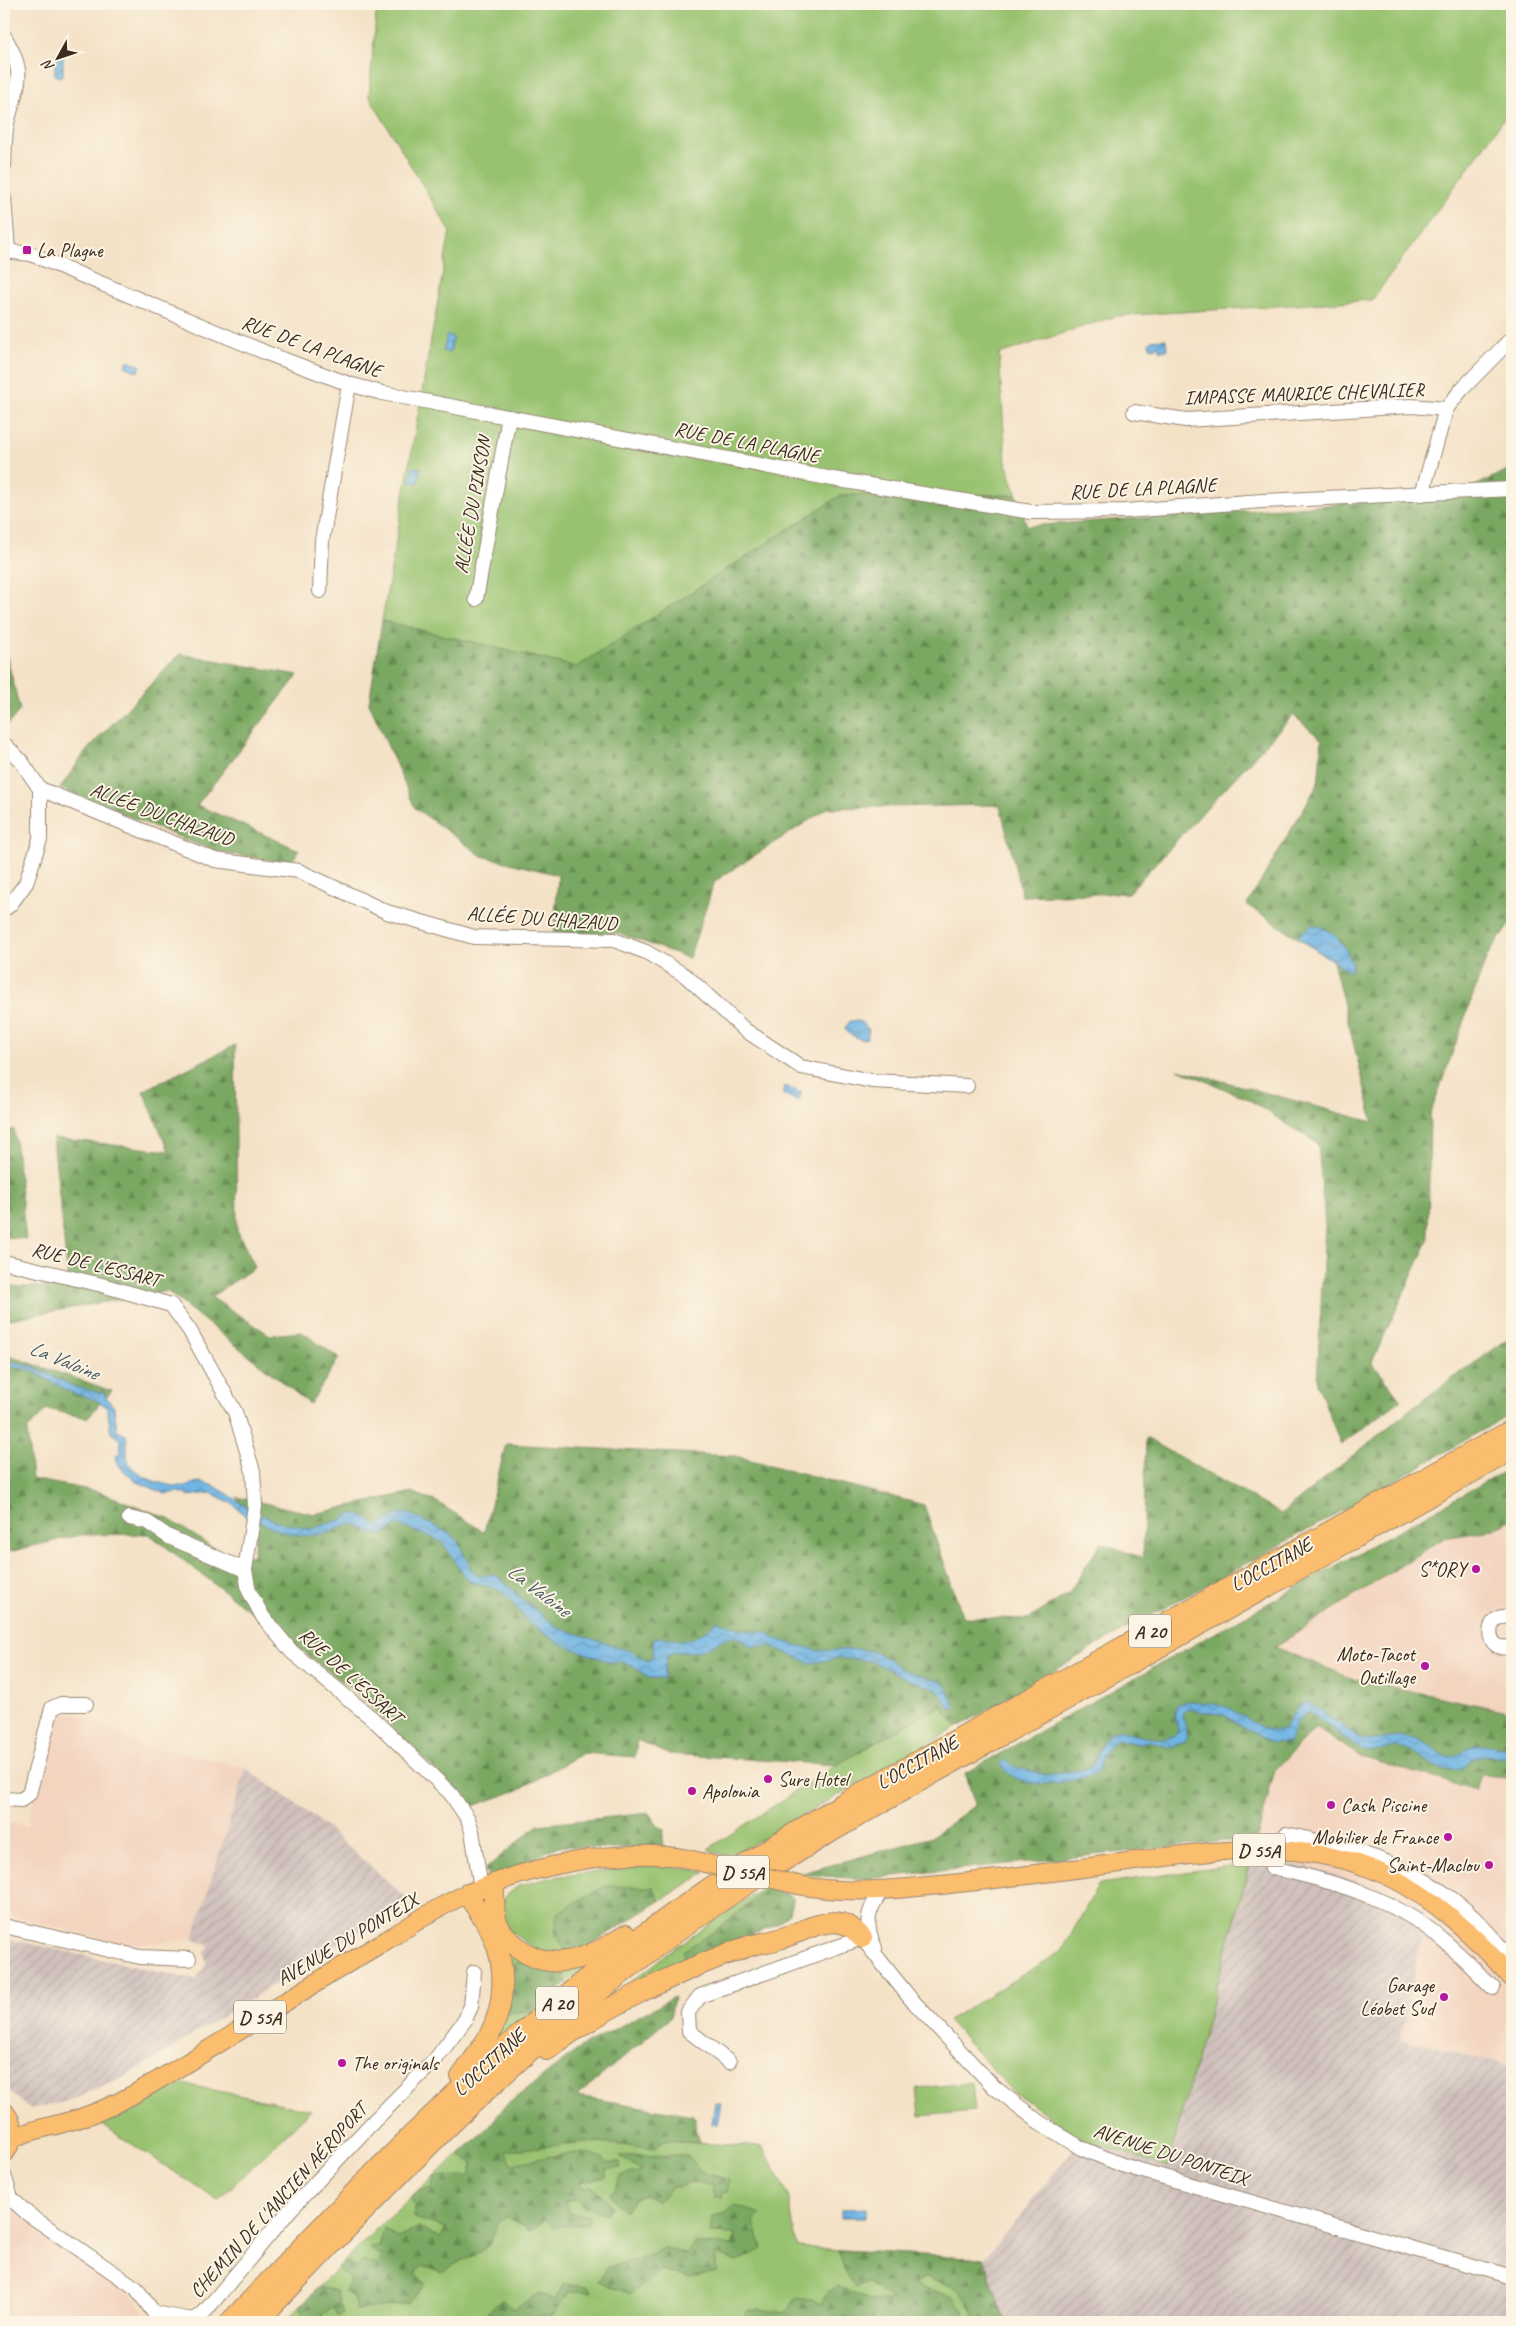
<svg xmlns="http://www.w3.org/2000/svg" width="1516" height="2326" font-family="Caveat,sans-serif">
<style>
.built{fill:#f3d4bf}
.industrial{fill:url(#industrial-furrows)}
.green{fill:#98c26f;stroke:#6a7646}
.forest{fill:url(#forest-firs);stroke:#5a6940}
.water{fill:url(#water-waves);stroke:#546f81}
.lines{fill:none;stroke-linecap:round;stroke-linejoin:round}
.stream{stroke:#6eb4e4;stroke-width:3}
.minor-casing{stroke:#988672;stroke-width:16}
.major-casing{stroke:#988672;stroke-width:20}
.highway-casing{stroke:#988672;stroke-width:22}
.minor{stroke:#fff;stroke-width:14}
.major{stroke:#fbbd6e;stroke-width:18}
.highway{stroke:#fbbd6e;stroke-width:20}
.major-bridge-casing{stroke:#988672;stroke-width:20;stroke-linecap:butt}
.major-bridge{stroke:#fbbd6e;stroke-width:18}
.poi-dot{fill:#b5179e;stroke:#fcf5e5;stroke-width:2}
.labels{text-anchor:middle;stroke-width:4;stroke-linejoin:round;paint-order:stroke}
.shield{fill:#fcf5e5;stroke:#75675a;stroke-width:1}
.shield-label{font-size:19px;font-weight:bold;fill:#3b2a1e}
.poi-label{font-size:20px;fill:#3b2a1e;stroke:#fcf5e5;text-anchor:start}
.street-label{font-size:20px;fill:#3b2a1e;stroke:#fcf5e5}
.water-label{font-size:21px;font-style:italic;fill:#4d5a63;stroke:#fcf5e5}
</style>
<defs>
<pattern id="industrial-furrows" width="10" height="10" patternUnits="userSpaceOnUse" patternTransform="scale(1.25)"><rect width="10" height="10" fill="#cfc0bb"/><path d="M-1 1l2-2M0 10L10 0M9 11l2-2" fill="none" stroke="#b3a5a0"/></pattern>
<pattern id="forest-firs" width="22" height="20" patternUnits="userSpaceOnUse" patternTransform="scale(1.25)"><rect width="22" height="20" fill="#7aa862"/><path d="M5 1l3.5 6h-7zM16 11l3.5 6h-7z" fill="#658950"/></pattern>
<pattern id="water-waves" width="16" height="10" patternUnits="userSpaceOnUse" patternTransform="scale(1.25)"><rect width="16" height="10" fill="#6eb4e4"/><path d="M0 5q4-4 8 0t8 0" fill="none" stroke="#5c93b8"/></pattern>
</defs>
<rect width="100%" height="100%" fill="#fcf5e5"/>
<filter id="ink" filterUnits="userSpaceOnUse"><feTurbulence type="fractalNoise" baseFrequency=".02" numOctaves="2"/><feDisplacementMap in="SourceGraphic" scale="10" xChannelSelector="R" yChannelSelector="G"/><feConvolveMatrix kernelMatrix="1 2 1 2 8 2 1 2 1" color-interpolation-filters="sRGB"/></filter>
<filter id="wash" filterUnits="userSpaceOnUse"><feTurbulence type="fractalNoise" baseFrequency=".0096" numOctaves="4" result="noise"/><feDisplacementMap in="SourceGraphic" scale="20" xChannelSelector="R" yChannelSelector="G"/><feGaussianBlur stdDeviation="1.12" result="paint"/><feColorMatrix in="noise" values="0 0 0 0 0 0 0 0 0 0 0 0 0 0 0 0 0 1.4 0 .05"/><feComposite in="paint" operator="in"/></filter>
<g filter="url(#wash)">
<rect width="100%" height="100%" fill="#f4e2c7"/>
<g class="built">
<path d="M1512 1519V1712L1354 1679 1275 1647 1444 1538 1493 1530Z"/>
<path d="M54 1713 80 1714 145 1747 190 1754 246 1768 193 1939 129 1945 4 1914V1821L27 1826Z"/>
<path d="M1316 1727 1361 1757 1475 1790 1480 1775 1512 1777V2066L1400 2039 1425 1919 1406 1904 1364 1885 1310 1867 1250 1863 1275 1770Z"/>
<path d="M4 2199 136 2300 143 2310 144 2322H4Z"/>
</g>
<g class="industrial">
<path d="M246 1768 314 1817 409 1900 127 2076 69 2101 31 2109 4 2088V1938L196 1980 206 1964 204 1952 210 1946 193 1939Z"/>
<path d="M1250 1863 1310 1867 1364 1885 1406 1904 1426 1919 1400 2039 1512 2066V2322H1005L984 2259 1082 2139 1167 2167Z"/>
</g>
<g class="green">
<path d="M377 4H1512V108L1372 300 1116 316 999 354 1006 463 1017 495H841L577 667 382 621 450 231 369 96Z"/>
<path d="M941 1706 958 1727 732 1856 713 1852 708 1849 836 1765Z"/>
<path d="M1250 1863 1167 2167 1082 2139 1010 2089 948 2020 1062 1951 1099 1884Z"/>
<path d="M663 1864 706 1872 660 1901 653 1887 568 1953 545 1956 502 1926 504 1898 518 1886 553 1877Z"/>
<path d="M765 1887 792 1896C795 1910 787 1915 777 1924L685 1960 583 2019 682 1943Z"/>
<path d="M500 1940 524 1961 595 1959 484 2052Z"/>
<path d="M972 2083 975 2111 920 2116 917 2088Z"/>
<path d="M184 2084 311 2110 218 2200 101 2124Z"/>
<path d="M486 2130 763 2147 788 2194 797 2247 984 2259 1005 2322H284L376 2229Z"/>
</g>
<g class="forest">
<path d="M1512 468V921L1487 956 1430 1115 1428 1241 1372 1362 1401 1400 1341 1445 1317 1383 1325 1225 1318 1144 1248 1099 1178 1069 1373 1122 1333 961 1247 905 1318 784 1322 740 1293 715 1128 893 1022 896 1000 805 828 808 715 881 689 958 618 933H554L558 875 482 856 415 808 369 703 382 621 577 667 841 495H1017L1027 526 1454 496Z"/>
<path d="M4 645 20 710 6 727 4 724Z"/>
<path d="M180 654 298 675 197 805 299 850 291 863 216 852 60 788 86 751Z"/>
<path d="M235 1045 237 1230 255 1267 211 1297 270 1335 302 1332 339 1358 310 1404 167 1291 4 1320V1286L69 1288 53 1138 169 1151 143 1091Z"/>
<path d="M14 1129 26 1239 4 1237V1132Z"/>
<path d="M1512 1336V1413L1357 1503 1115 1635 958 1727 940 1706 836 1765 668 1754 637 1740 635 1757 583 1753 518 1790 473 1806 352 1689 149 1534 79 1535 4 1553V1354L112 1391 87 1418 47 1409 27 1430 32 1479 100 1492 167 1518 232 1560 253 1555 256 1533 237 1497 314 1514 412 1492 437 1502 484 1532 506 1444 735 1456 924 1505 963 1617 1029 1619 1068 1594 1101 1543 1143 1558 1146 1438 1281 1514 1413 1407Z"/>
<path d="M1512 1467V1519L1493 1530 1444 1538 1275 1647 1354 1679 1512 1712V1777L1481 1775 1476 1790 1361 1757 1316 1727 1275 1770 1257 1838 863 1879 799 1874 932 1837 975 1805 965 1773Z"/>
<path d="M649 1813 658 1826 664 1829 662 1846 613 1849 558 1846 490 1880 484 1870 538 1825Z"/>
<path d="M605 1886 653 1887 660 1901 582 1950 568 1953 555 1935 557 1913Z"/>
<path d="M769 1887 786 1895 791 1901 789 1913 777 1924 685 1960 683 1951 715 1931Z"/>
<path d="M524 1961 562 1968 567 1983 534 2011 505 2013 507 1966Z"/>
<path d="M674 1997 670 2018 577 2096 693 2115 700 2143 663 2141 655 2148 584 2142 506 2151 512 2164C538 2160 589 2143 607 2162H620L621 2168 606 2169V2177L580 2182 584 2189 591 2185 613 2207 606 2213 583 2205 577 2198 564 2203 570 2213 589 2216V2223L554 2227 545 2219 530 2231 508 2217 498 2221C495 2227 494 2237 490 2243 483 2255 455 2262 443 2272L422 2265 416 2273 426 2285 406 2304 356 2310 353 2297 344 2291 351 2281 338 2267 344 2261 356 2266 363 2260 377 2265 382 2257 369 2248 379 2247 384 2228 398 2238 419 2227 440 2238 446 2228 414 2218 415 2207 411 2198 418 2191 432 2188 434 2177 469 2176 473 2163 458 2155 486 2130 505 2106 580 2048Z"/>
<path d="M686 2155 704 2173 729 2180 728 2191 723 2192 722 2198 714 2196 711 2185 692 2182 680 2187H672L658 2202 645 2195 635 2198 625 2212 609 2194 615 2189 620 2176 642 2171 620 2156Z"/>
<path d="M734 2205 761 2214 754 2221 762 2249 737 2262 716 2254V2272L691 2278 661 2271 631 2294 598 2282 608 2267 647 2257 663 2248 686 2254 695 2243 733 2245 735 2234 710 2233 712 2217 724 2215Z"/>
<path d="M839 2250 984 2259 1005 2322H978L959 2289 926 2277 914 2284 952 2297 965 2313 957 2319 962 2322H784L782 2318V2322H743L747 2311 759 2309 786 2313 796 2298 813 2300 821 2304 826 2293 838 2286 869 2300 892 2301 869 2283 855 2287 844 2270Z"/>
<path d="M563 2284 588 2287 592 2292 571 2291 553 2315 536 2317 548 2322H476L502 2300 514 2309 539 2293 555 2300Z"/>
<path d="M319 2287 336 2291 343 2313 338 2317 333 2308 321 2315 326 2322H294L303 2316 301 2306Z"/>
</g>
<g class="water">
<path d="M63 56V75L58 77 55 75 54 57Z"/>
<path d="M447 335 453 337 450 353 443 351Z"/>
<path d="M1166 339 1167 350 1160 351V347L1151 348 1149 344 1151 340Z"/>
<path d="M128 360 141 366 138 372 125 366Z"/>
<path d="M413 467 421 468 418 483 410 482Z"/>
<path d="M1314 925C1334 929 1347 946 1352 965L1350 972 1301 940 1298 936 1310 926Z"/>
<path d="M850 1021C859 1020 864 1023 869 1030L867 1038 862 1040 847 1033 845 1028Z"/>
<path d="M785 1086 802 1093 798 1101 782 1094Z"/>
<path d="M4 1360 32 1366 75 1387 103 1393 114 1407 117 1430 126 1434C128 1443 126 1453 128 1461 134 1478 170 1488 185 1486 190 1485 196 1482 200 1482 220 1485 234 1500 251 1509L249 1520 233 1504 211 1493 188 1496 179 1492 166 1494 135 1481 121 1468 116 1460V1456L121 1451 120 1440 111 1433 107 1407 96 1400 70 1392 32 1371 4 1365Z"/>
<path d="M408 1513 452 1535C462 1543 469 1573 479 1576 483 1577 488 1574 492 1574L497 1576 510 1587 517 1595 557 1627 632 1652 648 1661 653 1657V1642L656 1638C666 1635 673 1641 683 1640 695 1640 709 1628 718 1621L745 1630 767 1632 776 1639 819 1651 857 1649 876 1652 908 1672 940 1681 945 1685 956 1708 950 1709 937 1689 909 1680 872 1661 841 1658 810 1663 770 1646 750 1647C731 1624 717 1647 697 1651 688 1653 678 1650 669 1654L666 1658 664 1678H649L632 1665 617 1661 612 1663 561 1644 529 1623 508 1597 497 1589 468 1581 443 1543 436 1539 398 1525C392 1528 386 1533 381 1535 371 1538 362 1524 352 1524 343 1524 336 1531 327 1533 301 1540 278 1532 256 1519L260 1514 282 1523 311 1529 343 1519 347 1515 357 1514 363 1515 378 1526 398 1514Z"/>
<path d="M1188 1701C1202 1702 1218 1703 1230 1709 1245 1716 1259 1730 1276 1731 1291 1732 1291 1702 1309 1702L1360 1738 1377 1740 1403 1736 1418 1740 1448 1758C1459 1758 1463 1749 1473 1746 1484 1743 1500 1749 1512 1749V1757C1493 1757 1475 1750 1463 1768 1437 1778 1424 1753 1403 1748 1388 1745 1372 1755 1361 1749 1343 1739 1328 1723 1310 1713 1295 1717 1294 1731 1289 1743L1273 1742 1261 1737 1224 1715 1187 1709 1182 1713 1188 1736 1184 1742 1172 1747 1150 1741 1137 1744 1116 1739 1103 1754 1098 1772C1073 1783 1018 1795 1001 1764L1005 1760 1015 1767 1046 1775 1087 1769 1093 1764 1103 1741 1112 1732 1120 1730C1135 1736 1157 1741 1174 1737L1178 1733C1178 1720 1172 1717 1177 1704Z"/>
<path d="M715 2103 721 2104 717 2125 712 2124Z"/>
<path d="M866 2208V2218H841V2209Z"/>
</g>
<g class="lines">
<path class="stream" d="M1413 4 1416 9"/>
</g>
</g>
<g filter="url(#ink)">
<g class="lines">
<g class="minor-casing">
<g id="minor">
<path d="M4 36C28 76 17 83 7 123 4 137 5 152 4 166"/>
<path d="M4 198 8 251"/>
<path d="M4 251 31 254 269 354 349 384 382 393 833 479 1031 512 1125 511 1262 501 1512 489"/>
<path d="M1134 412 1186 420 1411 406 1446 409"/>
<path d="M1422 494 1446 409 1462 389 1512 338"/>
<path d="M320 591 322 541 349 384"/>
<path d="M476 599 509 417"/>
<path d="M4 744 21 761 40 789V839L26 883 10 905 4 909"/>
<path d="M40 789 215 860 299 871 387 912 474 937 614 940 646 952 686 976 745 1030 801 1067 872 1081 967 1086"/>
<path d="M4 1262 102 1285 171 1305 190 1331 235 1412 253 1471 255 1506 245 1570 249 1591 263 1617 292 1652 374 1720 451 1794 468 1819 472 1831 481 1889"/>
<path d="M129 1518 147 1522 169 1537 245 1570"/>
<path d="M1512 1618C1483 1609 1483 1656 1512 1646"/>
<path d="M4 1799 21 1800 29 1794 52 1708 61 1704H86"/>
<path d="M1270 1850 1272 1868C1333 1881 1394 1898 1443 1940 1461 1955 1477 1972 1493 1988"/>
<path d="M1283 1850 1286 1834C1347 1847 1406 1862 1456 1902 1477 1918 1494 1940 1512 1960"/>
<path d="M4 1926 140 1957 189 1959"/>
<path d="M875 1948C864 1924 867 1912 881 1891"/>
<path d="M729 2062 689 2031 688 2012 700 1996 862 1938 910 1998 994 2087 1039 2122 1081 2148 1122 2165 1512 2277"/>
<path d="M4 2175 12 2201"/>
<path d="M4 2192 28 2214 136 2288 154 2313 193 2320 202 2315 290 2210 371 2124 435 2060 465 2020 471 2006 474 1972"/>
</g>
</g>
<g class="major-casing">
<g id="major">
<path d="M798 1885C849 1895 899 1889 950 1884 1012 1878 1073 1869 1135 1861 1213 1851 1293 1839 1369 1868 1426 1889 1472 1933 1512 1978"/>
<path d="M4 2111C16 2125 15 2140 4 2154"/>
<path d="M12 2139C28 2130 45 2128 63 2123 88 2117 113 2106 136 2093 220 2045 301 1990 385 1941 410 1926 434 1909 460 1897 522 1868 621 1845 688 1859"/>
</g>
</g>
<g class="highway-casing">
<g id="highway">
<path d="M494 1884C494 1896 493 1907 496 1919 499 1930 507 1939 516 1946 551 1976 592 1957 626 1935"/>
<path d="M547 2050C603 2007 682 1969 749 1946 760 1943 771 1942 782 1938 799 1933 823 1919 841 1923 850 1925 856 1931 862 1938"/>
<path d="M461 2077C470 2064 481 2050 489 2036 505 2006 507 1967 493 1936 487 1921 476 1908 467 1894"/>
<path d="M230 2322C328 2220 426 2115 533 2023 633 1936 743 1862 857 1795L1512 1430"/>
<path d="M257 2322C385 2188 513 2053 663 1942 781 1855 911 1786 1040 1714 1197 1626 1355 1539 1512 1450"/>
</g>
</g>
<use href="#minor" class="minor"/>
<use href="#major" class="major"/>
<use href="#highway" class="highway"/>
<g class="major-bridge-casing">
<path id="major-bridge" d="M688 1859 798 1885"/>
</g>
<use href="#major-bridge" class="major-bridge"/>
</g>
</g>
<g class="poi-dot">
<rect x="22" y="245" width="10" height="10" rx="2.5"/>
<circle cx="1476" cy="1569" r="5"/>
<circle cx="1425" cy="1666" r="5"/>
<circle cx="768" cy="1779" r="5"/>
<circle cx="692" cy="1791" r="5"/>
<circle cx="1331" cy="1805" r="5"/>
<circle cx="1448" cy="1837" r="5"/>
<circle cx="1489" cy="1865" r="5"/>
<circle cx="1444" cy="1997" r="5"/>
<circle cx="342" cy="2063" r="5"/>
</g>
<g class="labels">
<g class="shield">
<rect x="1129" y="1614.5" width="42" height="33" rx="4"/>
<rect x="1233" y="1833.5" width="52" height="33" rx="4"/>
<rect x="717" y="1855.5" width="52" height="33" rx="4"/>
<rect x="536" y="1986.5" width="42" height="33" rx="4"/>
<rect x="234" y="2000.5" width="52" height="33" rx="4"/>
</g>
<g class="shield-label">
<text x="1150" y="1638">A 20</text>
<text x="1259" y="1857">D 55A</text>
<text x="743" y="1879">D 55A</text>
<text x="557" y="2010">A 20</text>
<text x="260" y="2024">D 55A</text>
</g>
<g class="poi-label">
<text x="37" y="257">La Plagne</text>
<text x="1466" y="1576" text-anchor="end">S*ORY</text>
<text x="1415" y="1661" text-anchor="end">Moto-Tacot<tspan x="1415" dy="23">Outillage</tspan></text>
<text x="778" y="1786">Sure Hotel</text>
<text x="702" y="1798">Apolonia</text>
<text x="1341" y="1812">Cash Piscine</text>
<text x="1438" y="1844" text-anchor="end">Mobilier de France</text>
<text x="1479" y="1872" text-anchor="end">Saint-Maclou</text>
<text x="1434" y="1992" text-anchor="end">Garage<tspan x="1434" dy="23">Léobet Sud</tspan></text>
<text x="352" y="2070">The originals</text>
</g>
<g class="street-label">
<text transform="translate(312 346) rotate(20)" y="7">RUE DE LA PLAGNE</text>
<text transform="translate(1304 393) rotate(-2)" y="7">IMPASSE MAURICE CHEVALIER</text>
<text transform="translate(747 442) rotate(11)" y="7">RUE DE LA PLAGNE</text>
<text transform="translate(1143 488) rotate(-3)" y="7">RUE DE LA PLAGNE</text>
<text transform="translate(472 505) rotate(-80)" y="7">ALLÉE DU PINSON</text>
<text transform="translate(162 814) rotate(20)" y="7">ALLÉE DU CHAZAUD</text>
<text transform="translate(542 918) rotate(4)" y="7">ALLÉE DU CHAZAUD</text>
<text transform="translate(96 1264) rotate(14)" y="7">RUE DE L'ESSART</text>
<text transform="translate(1271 1564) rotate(-29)" y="7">L'OCCITANE</text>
<text transform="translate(351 1675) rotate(42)" y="7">RUE DE L'ESSART</text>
<text transform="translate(917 1762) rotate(-29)" y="7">L'OCCITANE</text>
<text transform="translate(347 1939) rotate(-31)" y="7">AVENUE DU PONTEIX</text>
<text transform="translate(489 2062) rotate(-42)" y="7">L'OCCITANE</text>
<text transform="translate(1171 2154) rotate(18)" y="7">AVENUE DU PONTEIX</text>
<text transform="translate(278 2200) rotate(-48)" y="7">CHEMIN DE L'ANCIEN AÉROPORT</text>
</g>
<g class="water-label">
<text transform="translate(64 1360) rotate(22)" y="7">La Valoine</text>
<text transform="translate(539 1590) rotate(37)" y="7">La Valoine</text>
</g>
</g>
<rect width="1516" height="2326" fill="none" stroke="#fcf5e5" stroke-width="20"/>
<g transform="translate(58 58) rotate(230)" stroke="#fcf5e5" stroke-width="4" paint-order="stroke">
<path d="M0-4L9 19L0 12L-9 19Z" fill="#3b2a1e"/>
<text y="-8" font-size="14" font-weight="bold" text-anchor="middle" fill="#3b2a1e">N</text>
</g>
</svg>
